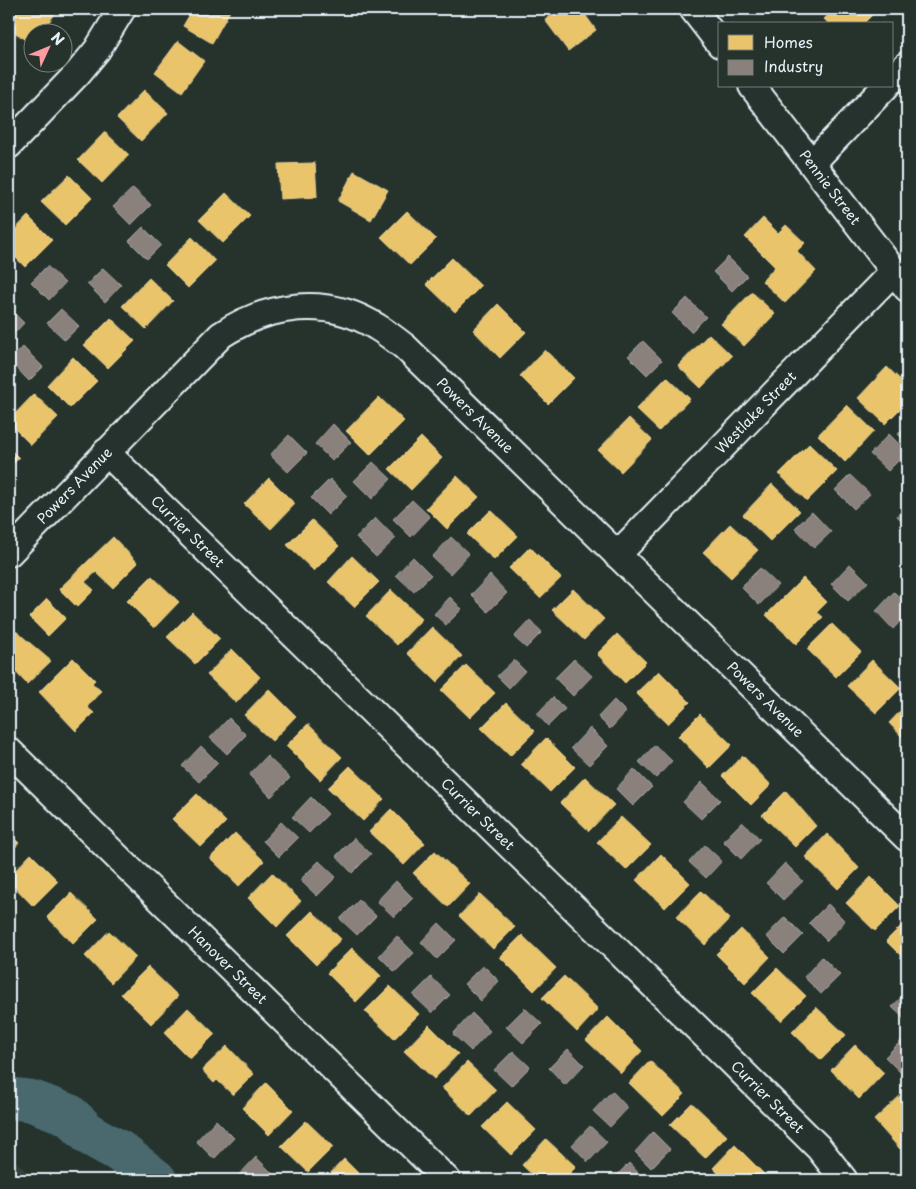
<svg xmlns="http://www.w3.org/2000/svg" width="916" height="1189" font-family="'Playpen Sans',sans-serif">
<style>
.built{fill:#364140}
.homes{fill:#e9c46a;stroke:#e9d295}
.industry{fill:#8a817c;stroke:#a6a3a1}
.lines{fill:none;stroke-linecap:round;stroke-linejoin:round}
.river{stroke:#48696e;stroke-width:42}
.minor-casing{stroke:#e8f1f8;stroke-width:30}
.minor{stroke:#26332d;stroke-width:26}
.labels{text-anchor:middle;stroke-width:5;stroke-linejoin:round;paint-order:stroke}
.street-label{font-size:14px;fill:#e8f1f8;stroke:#26332d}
</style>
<rect width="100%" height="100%" fill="#26332d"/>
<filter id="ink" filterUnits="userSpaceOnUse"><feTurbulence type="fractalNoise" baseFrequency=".02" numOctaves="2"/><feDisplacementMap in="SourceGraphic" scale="10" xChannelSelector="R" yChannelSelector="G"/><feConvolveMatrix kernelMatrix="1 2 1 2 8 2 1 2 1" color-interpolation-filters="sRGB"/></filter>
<g filter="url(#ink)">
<path class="built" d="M9 1155 35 1180H9Z"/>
<g class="homes">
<path d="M12 9H47L55 14 42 31 38 29 32 32 28 42 9 28V12Z"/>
<path d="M193 9H231L212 43 183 26Z"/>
<path d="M561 9H581L596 30 568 51 545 20Z"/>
<path d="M835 9H874L876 11 863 24H829L824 19Z"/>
<path d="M178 41 204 61 182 92 155 72Z"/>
<path d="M144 90 168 113 141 141 117 118Z"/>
<path d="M105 132 129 155 102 183 78 160Z"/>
<path d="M315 163 317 197 280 199 278 164Z"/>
<path d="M354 171 388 190 371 220 338 201Z"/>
<path d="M69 175 92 198 65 225 41 202Z"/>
<path d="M226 193 250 216 223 243 199 220Z"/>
<path d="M407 211 436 239 410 265 381 237Z"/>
<path d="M28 216 52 240 25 267 9 251V236Z"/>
<path d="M763 218 778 233 786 225 805 243 797 251 816 271 785 303 762 281 775 267 745 237Z"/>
<path d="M192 237 215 261 188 288 165 265Z"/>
<path d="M452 258 481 286 455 312 426 284Z"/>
<path d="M149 278 173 301 146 329 122 306Z"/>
<path d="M752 292 775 314 744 346 721 324Z"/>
<path d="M498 304 526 332 500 358 473 330Z"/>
<path d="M111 318 135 341 108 368 84 345Z"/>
<path d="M709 334 732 356 701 388 678 366Z"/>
<path d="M545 350 574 378 548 404 520 376Z"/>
<path d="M73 357 97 381 70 408 47 385Z"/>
<path d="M887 367 907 386V402L885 424 858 398Z"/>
<path d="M667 377 690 399 659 431 636 409Z"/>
<path d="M34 394 58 417 31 445 9 423V420Z"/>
<path d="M379 397 404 421 370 455 346 431Z"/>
<path d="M847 405 874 431 845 462 818 435Z"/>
<path d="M629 418 652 440 621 472 598 450Z"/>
<path d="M421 437 442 458 411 490 389 469Z"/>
<path d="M809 444 837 471 807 501 779 474Z"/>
<path d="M9 448 19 458 9 468Z"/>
<path d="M457 476 479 497 447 529 426 508Z"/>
<path d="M269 478 295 504 271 529 244 504Z"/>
<path d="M772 484 800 511 770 541 743 515Z"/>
<path d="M491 510 518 536 494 560 467 534Z"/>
<path d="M312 520 339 546 314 571 287 545Z"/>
<path d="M730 524 758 550 731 578 703 552Z"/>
<path d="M113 537 138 563 113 588 96 572 85 582 94 590 77 607 59 589Z"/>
<path d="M530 547 561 578 540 598 509 568Z"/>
<path d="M352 556 379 582 354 607 328 582Z"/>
<path d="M152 576 179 602 154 628 127 601Z"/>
<path d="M803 578 827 602 817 612 823 617 796 644 766 615Z"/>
<path d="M573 589 604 619 584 640 552 610Z"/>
<path d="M391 590 422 619 397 645 366 616Z"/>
<path d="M47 599 66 618 48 636 29 617Z"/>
<path d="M192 612 220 639 195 664 167 637Z"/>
<path d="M832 624 861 652 836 677 807 649Z"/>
<path d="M432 627 462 656 437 682 407 653Z"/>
<path d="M16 631 51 661 27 684 9 665V639Z"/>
<path d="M617 634 646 662 625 683 597 654Z"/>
<path d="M232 649 260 677 236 703 207 675Z"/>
<path d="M73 658 95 680 92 683 101 691 87 707 94 713 76 731 39 692Z"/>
<path d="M872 660 901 688 876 713 847 686Z"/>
<path d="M466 665 495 693 470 718 441 690Z"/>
<path d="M659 671 690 702 668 724 636 693Z"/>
<path d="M269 689 296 716 272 741 244 715Z"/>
<path d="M506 703 535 731 510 756 481 728Z"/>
<path d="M907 704V742L889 723Z"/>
<path d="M700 714 732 745 709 768 678 736Z"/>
<path d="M308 724 342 757 320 780 286 746Z"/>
<path d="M546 738 575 767 550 792 521 764Z"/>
<path d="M743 756 771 785 751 805 722 776Z"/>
<path d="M350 766 384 799 363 821 328 788Z"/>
<path d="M585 777 614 805 589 831 560 803Z"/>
<path d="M786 791 816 826 795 847 762 815Z"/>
<path d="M197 794 226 822 201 847 172 819Z"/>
<path d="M391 809 425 843 404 865 369 832Z"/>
<path d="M621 817 651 845 626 870 597 842Z"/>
<path d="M9 833 19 843 9 854Z"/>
<path d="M235 833 264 861 239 886 210 858Z"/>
<path d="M827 834 859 868 838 889 805 857Z"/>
<path d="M435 851 470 884 448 907 413 873Z"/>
<path d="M31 854 58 881 33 906 9 881V877Z"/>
<path d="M661 854 690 883 665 908 636 880Z"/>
<path d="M272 873 301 901 277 927 248 898Z"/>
<path d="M871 877 900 906 875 931 846 903Z"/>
<path d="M701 891 730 919 705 945 676 917Z"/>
<path d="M71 893 98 919 73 944 47 917Z"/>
<path d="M480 894 515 927 493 949 459 916Z"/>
<path d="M312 911 341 939 316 965 287 936Z"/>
<path d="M907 920V962L886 941Z"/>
<path d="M741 929 770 957 745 983 716 954Z"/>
<path d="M109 931 136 957 111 983 85 956Z"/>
<path d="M522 935 556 968 534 991 500 957Z"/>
<path d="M352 948 381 976 356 1002 327 973Z"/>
<path d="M148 967 178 996 151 1024 121 994Z"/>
<path d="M777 968 806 996 781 1021 752 993Z"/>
<path d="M564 976 598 1009 577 1032 542 998Z"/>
<path d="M390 986 419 1014 394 1039 365 1011Z"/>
<path d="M816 1007 846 1035 821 1060 792 1032Z"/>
<path d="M188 1008 215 1034 190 1059 164 1033Z"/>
<path d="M608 1017 642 1051 621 1073 586 1040Z"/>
<path d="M429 1025 458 1054 434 1079 404 1051Z"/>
<path d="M855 1045 884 1073 859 1099 831 1070Z"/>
<path d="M227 1046 254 1074 233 1095 217 1080 214 1083 202 1070Z"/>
<path d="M650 1061 685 1094 663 1116 629 1083Z"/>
<path d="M467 1062 496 1090 471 1116 442 1088Z"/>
<path d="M266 1083 293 1110 269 1135 242 1108Z"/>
<path d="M901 1095 907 1103V1142L900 1149 874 1120Z"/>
<path d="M507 1102 536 1130 511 1155 482 1127Z"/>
<path d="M692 1103 727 1136 705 1158 670 1125Z"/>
<path d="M306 1121 333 1147 308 1172 281 1146Z"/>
<path d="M546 1139 576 1167 563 1180H538L522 1165Z"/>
<path d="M735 1145 769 1179 767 1180H725L713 1168Z"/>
<path d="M344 1159 365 1180H324Z"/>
</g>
<g class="industry">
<path d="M133 188 151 205 131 225 113 207Z"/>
<path d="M143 227 161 245 147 259 129 241Z"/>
<path d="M728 257 747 276 732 291 713 272Z"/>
<path d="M47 266 65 283 49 300 31 282Z"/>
<path d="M103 268 121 285 105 302 87 284Z"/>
<path d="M687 298 706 317 691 332 672 313Z"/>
<path d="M9 308 24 323 9 339Z"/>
<path d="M61 309 79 326 65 340 47 323Z"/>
<path d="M643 341 662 360 647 375 628 356Z"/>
<path d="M23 347 43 367 29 381 9 360Z"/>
<path d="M333 424 351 442 332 461 315 444Z"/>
<path d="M907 425V443L898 434Z"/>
<path d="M889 434 907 452 888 471 870 454Z"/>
<path d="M289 435 307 453 288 472 270 455Z"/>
<path d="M373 462 391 479 372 499 354 481Z"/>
<path d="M850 475 870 494 854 509 835 490Z"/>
<path d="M330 479 347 496 328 515 311 498Z"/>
<path d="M412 500 430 517 411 537 393 519Z"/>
<path d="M907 505V526L897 516Z"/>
<path d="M812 512 831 532 814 548 795 528Z"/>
<path d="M375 518 396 538 376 557 356 537Z"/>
<path d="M451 537 469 554 450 574 432 557Z"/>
<path d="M413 557 431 575 414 592 396 575Z"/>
<path d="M850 564 868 582 848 601 831 584Z"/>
<path d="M760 568 778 585 759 605 741 587Z"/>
<path d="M490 575 507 593 488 612 471 595Z"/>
<path d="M894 592 907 604V614L893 629 876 611Z"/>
<path d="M450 597 462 609 446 625 434 614Z"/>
<path d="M530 620 542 632 526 648 514 637Z"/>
<path d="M574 659 592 676 573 696 555 678Z"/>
<path d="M514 660 525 671 509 688 497 676Z"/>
<path d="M553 697 565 709 548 726 537 714Z"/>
<path d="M614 700 626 712 610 729 598 717Z"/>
<path d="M229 718 246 735 227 754 210 738Z"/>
<path d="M590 728 608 746 589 765 571 748Z"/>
<path d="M655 745 672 761 656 778 639 762Z"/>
<path d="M201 746 218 763 199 782 182 766Z"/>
<path d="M267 756 290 778 271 797 249 775Z"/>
<path d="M634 769 652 787 633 806 616 789Z"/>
<path d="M702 782 720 800 701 819 683 802Z"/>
<path d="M311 797 328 814 309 833 292 817Z"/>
<path d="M281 822 298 838 279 857 263 841Z"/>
<path d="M742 822 760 839 741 859 723 841Z"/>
<path d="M354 838 371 854 352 873 336 856Z"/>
<path d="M705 845 722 861 706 878 689 862Z"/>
<path d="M319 861 336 877 317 896 300 880Z"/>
<path d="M785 863 803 881 783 900 766 883Z"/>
<path d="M396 881 413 898 394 917 377 901Z"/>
<path d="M359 900 376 916 357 935 340 919Z"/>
<path d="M828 904 845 921 827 941 809 923Z"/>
<path d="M785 917 803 935 784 954 766 936Z"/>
<path d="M439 923 456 940 437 959 421 942Z"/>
<path d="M397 936 414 953 395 972 379 956Z"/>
<path d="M822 957 840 975 821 994 804 977Z"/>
<path d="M483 965 499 981 481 1001 464 984Z"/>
<path d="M431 977 450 995 432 1013 413 995Z"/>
<path d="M907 991V1022L892 1007Z"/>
<path d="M525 1008 542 1024 523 1043 506 1027Z"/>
<path d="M472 1013 490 1031 471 1051 453 1034Z"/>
<path d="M904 1038 907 1041V1070L903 1075 885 1057Z"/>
<path d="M568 1049 584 1065 565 1085 549 1068Z"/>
<path d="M513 1051 530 1067 511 1086 494 1070Z"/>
<path d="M612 1091 628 1108 610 1127 593 1111Z"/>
<path d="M216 1120 234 1138 214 1159 196 1141Z"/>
<path d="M590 1126 607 1142 588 1162 572 1145Z"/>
<path d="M653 1132 670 1149 651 1168 635 1152Z"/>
<path d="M256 1157 274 1175 269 1180H239L236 1178Z"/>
<path d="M629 1163 645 1180H612Z"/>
</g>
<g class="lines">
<path class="river" d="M9 1098 32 1101 69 1115 90 1135 119 1151 156 1180"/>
<g class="minor-casing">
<g id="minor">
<path d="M693 9 720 44"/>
<path d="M892 80 907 65"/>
<path id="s1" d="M752 86 907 288"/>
<path d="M9 145 78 73 97 50 122 9"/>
<path d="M812 163 886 86"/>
<path id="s2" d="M106 452 731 1061 819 1148 844 1180"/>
<path id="s3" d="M9 553 221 335C268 304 327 295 377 327 387 333 396 340 405 347L907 838"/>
<path id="s4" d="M617 555 894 271"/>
<path id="s5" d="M9 751 447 1180"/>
</g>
</g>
<use href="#minor" class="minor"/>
</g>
</g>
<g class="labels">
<g class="street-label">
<text dy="5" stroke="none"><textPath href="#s1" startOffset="128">Pennie Street</textPath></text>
<text dy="5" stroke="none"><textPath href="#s4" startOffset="199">Westlake Street</textPath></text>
<text dy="5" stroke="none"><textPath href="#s3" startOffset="602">Powers Avenue</textPath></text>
<text dy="5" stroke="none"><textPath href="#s3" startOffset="94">Powers Avenue</textPath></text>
<text dy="5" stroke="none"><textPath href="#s2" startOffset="114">Currier Street</textPath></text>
<text dy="5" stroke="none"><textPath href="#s3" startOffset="1008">Powers Avenue</textPath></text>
<text dy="5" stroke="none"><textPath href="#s2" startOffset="519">Currier Street</textPath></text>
<text dy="5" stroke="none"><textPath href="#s5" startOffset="306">Hanover Street</textPath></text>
<text dy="5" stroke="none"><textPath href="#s2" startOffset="924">Currier Street</textPath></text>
</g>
</g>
<rect width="916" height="1189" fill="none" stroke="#26332d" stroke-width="30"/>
<rect x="15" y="15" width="886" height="1159" fill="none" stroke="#e8f1f8" stroke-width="2" filter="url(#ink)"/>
<rect x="718" y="22" width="175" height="65" fill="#26332d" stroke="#747f7e"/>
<rect x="728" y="35" width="25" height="15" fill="#e9c46a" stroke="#747f7e"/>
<text x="764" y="48" font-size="15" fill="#e8f1f8">Homes</text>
<rect x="728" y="60" width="25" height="15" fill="#8a817c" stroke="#747f7e"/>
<text x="764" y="72" font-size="15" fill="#e8f1f8">Industry</text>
<g transform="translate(48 48) rotate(46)"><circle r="24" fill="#26332d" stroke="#747f7e"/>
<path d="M0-4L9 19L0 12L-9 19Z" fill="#ff9aa2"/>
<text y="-8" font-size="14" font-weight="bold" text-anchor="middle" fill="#e8f1f8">N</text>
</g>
</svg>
